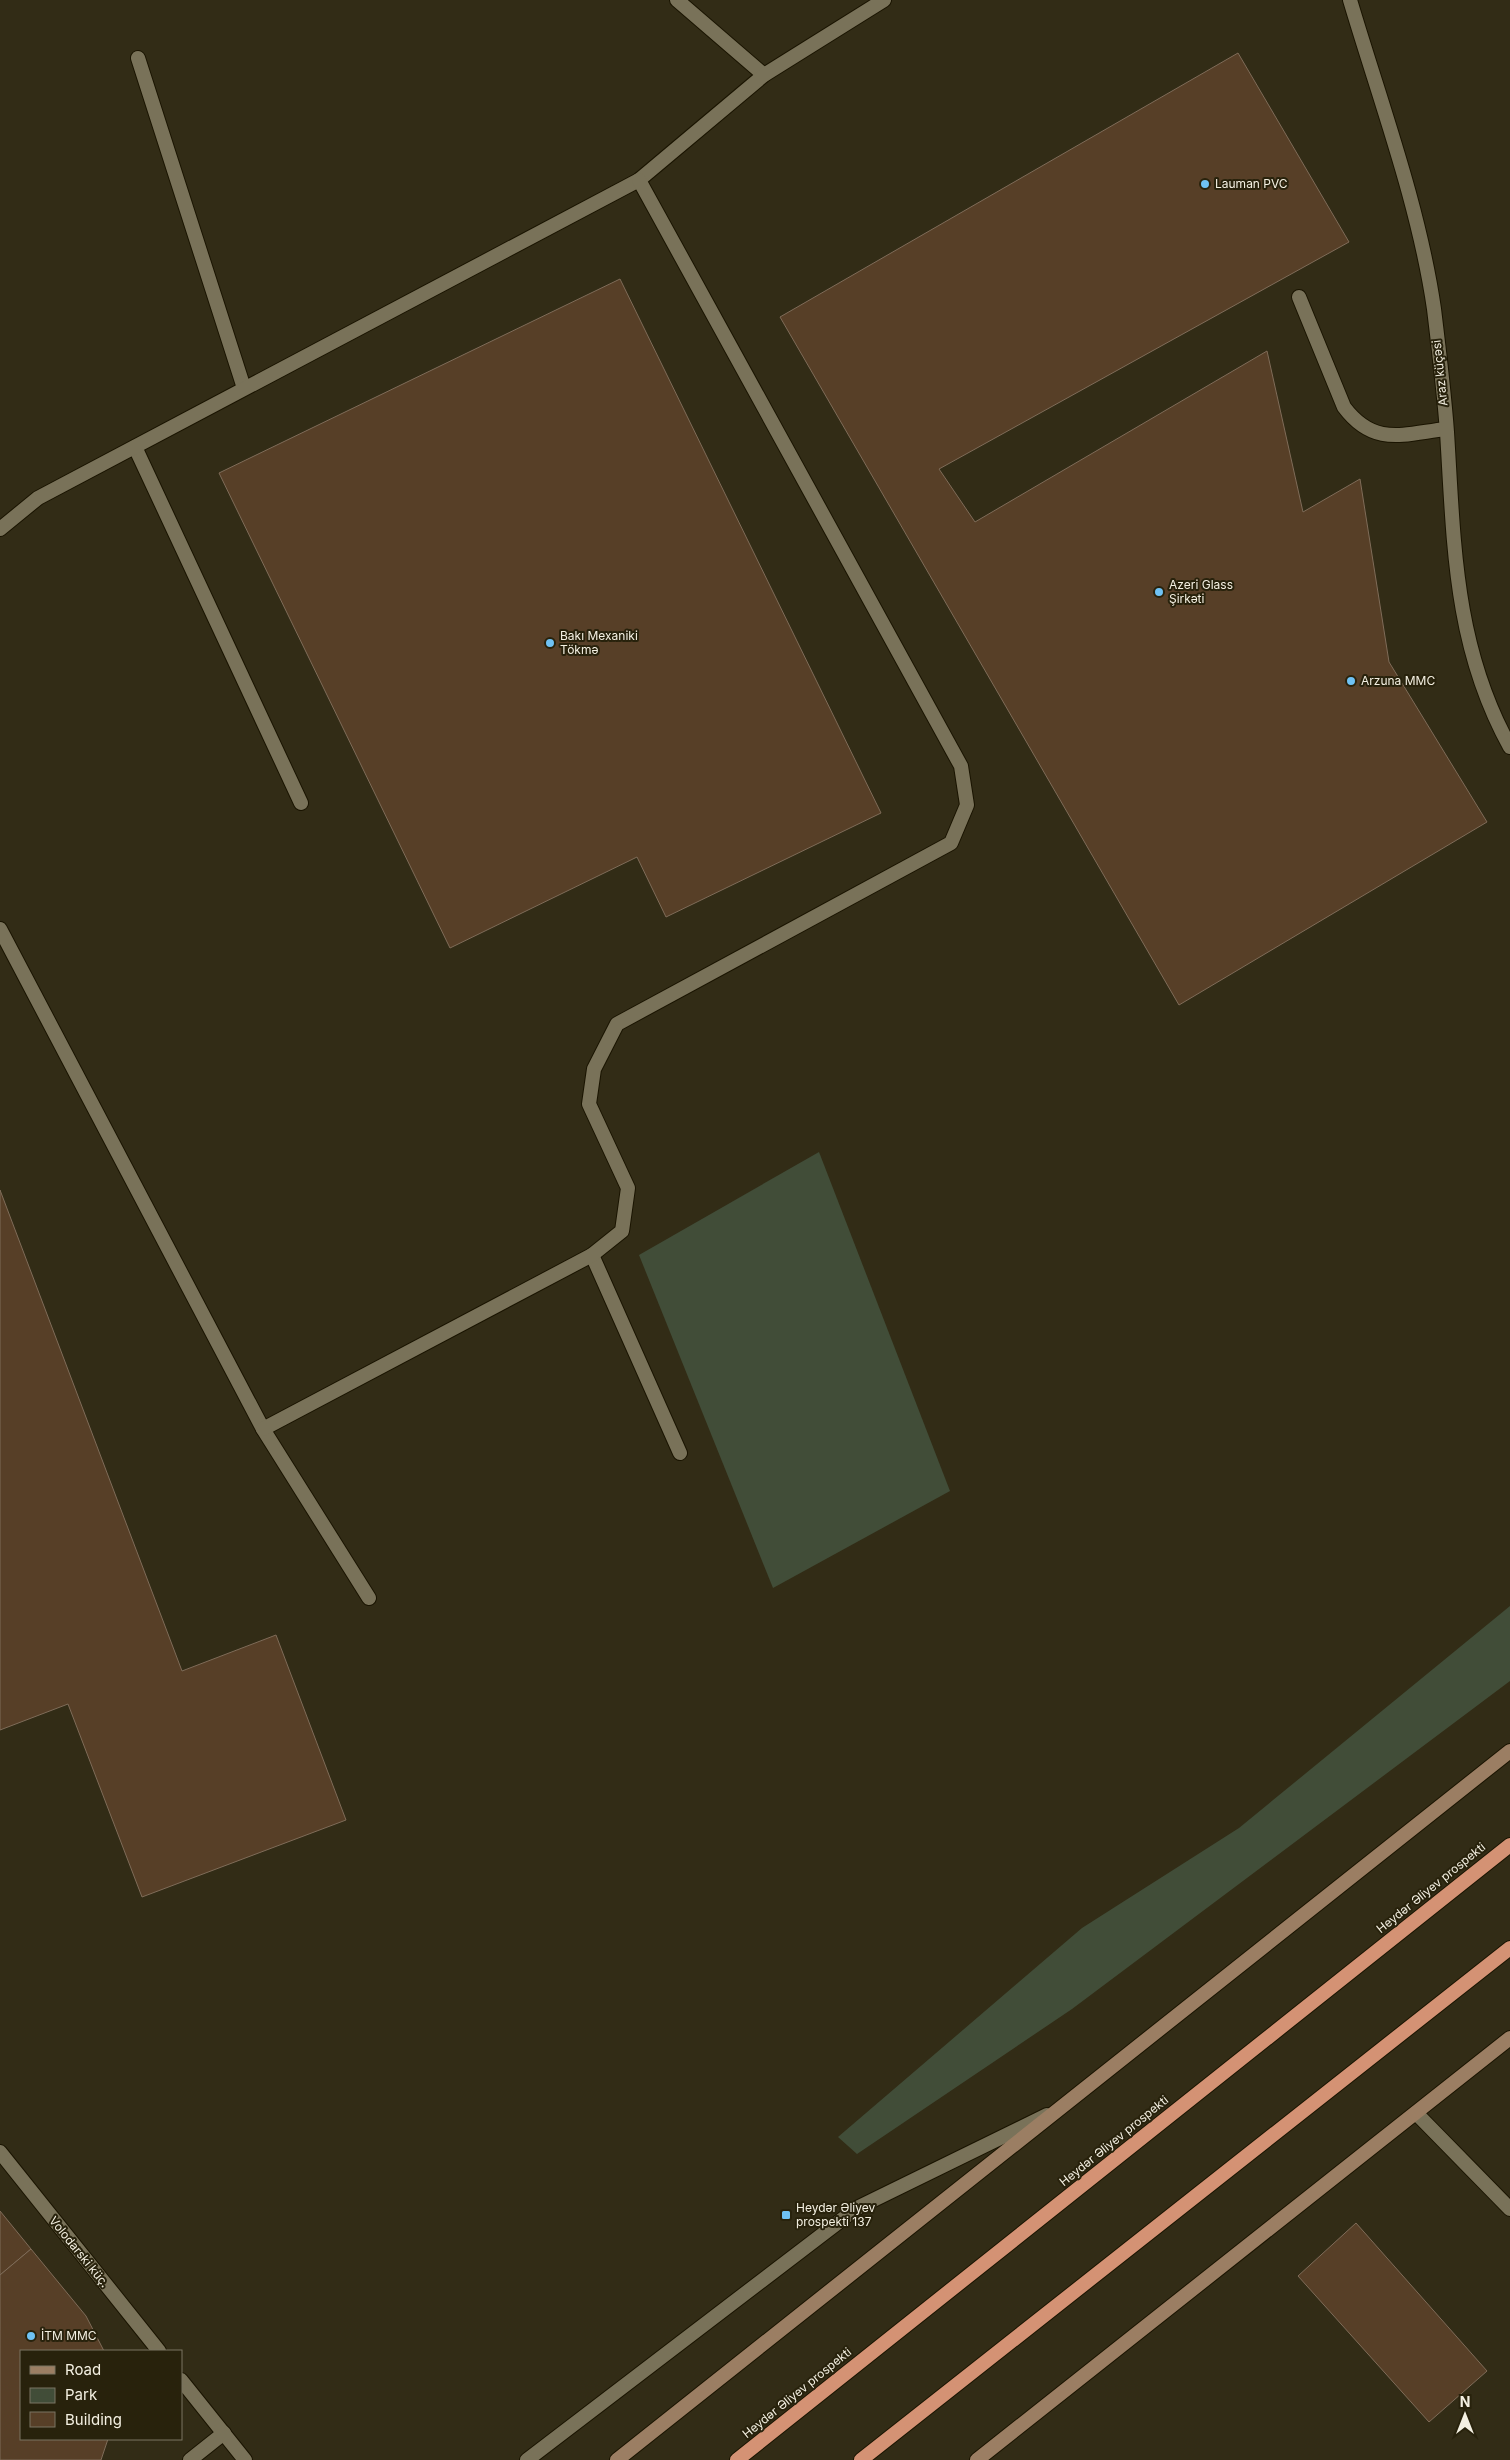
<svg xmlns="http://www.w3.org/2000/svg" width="1510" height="2460" font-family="Inter,sans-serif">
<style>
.green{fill:#414d38}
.building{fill:#573f27;stroke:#7f6c59}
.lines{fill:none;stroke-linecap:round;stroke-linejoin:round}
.service-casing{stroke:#1a1401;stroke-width:16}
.minor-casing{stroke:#1a1401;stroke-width:16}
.tertiary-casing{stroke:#1a1401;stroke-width:16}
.secondary-casing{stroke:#1a1401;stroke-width:16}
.trunk-casing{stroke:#1a1401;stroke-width:16}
.service{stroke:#797259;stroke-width:14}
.minor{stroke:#797259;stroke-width:14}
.tertiary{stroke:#797259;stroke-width:14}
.secondary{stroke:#9b7e63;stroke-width:14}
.trunk{stroke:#d49274;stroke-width:14}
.poi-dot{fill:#6fc2f4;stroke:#28220c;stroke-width:2}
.labels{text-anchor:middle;stroke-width:4;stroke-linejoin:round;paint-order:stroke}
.poi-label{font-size:12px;fill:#f4f0e2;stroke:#28220c;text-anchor:start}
.street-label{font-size:12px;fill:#f4f0e2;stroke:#28220c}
</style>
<rect width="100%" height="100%" fill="#322c16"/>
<g class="green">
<path d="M819 1152 950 1491 773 1588 639 1255Z"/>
<path d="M1510 1606V1681L1072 2009 857 2154 838 2137 1082 1928 1239 1828Z"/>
</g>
<g class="building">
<path d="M1238 53 1349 242 939 469 975 522 1267 351 1303 512 1360 479 1389 662 1487 822 1179 1005 780 317Z"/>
<path d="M620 279 881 813 666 917 637 857 450 948 219 473Z"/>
<path d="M0 1190 182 1671 276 1635 346 1820 142 1897 68 1704 0 1730Z"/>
<path d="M0 2211 31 2249 0 2275Z"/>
<path d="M1356 2223 1487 2371 1429 2422 1298 2276Z"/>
<path d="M31 2249 86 2316 104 2351H21V2439H108L101 2460H0V2275Z"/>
</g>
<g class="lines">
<g class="service-casing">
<g id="service">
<path d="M677 0 764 75"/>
<path d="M138 58 244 388"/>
<path d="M1299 297 1344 407C1374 447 1403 434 1446 429"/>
<path d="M135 447 301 803"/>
<path d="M0 529 38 498 639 180 764 75 884 0"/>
<path d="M0 929 263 1429 369 1598"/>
<path d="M592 1255 680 1453"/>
<path d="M263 1429 592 1255 622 1231 628 1188 589 1104 594 1069 617 1024 951 843 967 805 961 766 639 180"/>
<path d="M190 2460 224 2433"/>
</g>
</g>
<g class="minor-casing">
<g id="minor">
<path d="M1416 2113 1510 2209"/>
<path d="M0 2152 159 2351"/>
<path d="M181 2380 245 2460"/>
<path d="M527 2460 857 2208 1047 2115"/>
</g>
</g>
<g class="tertiary-casing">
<path id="tertiary" d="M1350 0C1380 101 1419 205 1434 309 1439 350 1444 391 1447 432 1454 544 1454 646 1510 747"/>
</g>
<g class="secondary-casing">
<g id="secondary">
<path d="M617 2460 1510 1751"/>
<path d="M977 2460 1510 2038"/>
</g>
</g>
<g class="trunk-casing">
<g id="trunk">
<path d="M737 2460 1510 1845"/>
<path d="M861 2460 1510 1948"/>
</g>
</g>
<use href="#service" class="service"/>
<use href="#minor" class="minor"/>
<use href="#tertiary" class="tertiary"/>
<use href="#secondary" class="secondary"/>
<use href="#trunk" class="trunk"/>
</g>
<g class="poi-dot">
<circle cx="1205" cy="184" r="5"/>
<circle cx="1159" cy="592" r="5"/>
<circle cx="550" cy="643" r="5"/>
<circle cx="1351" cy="681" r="5"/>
<rect x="781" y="2210" width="10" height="10" rx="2.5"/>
<circle cx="31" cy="2336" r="5"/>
</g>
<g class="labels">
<g class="poi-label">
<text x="1215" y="188">Lauman PVC</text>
<text x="1169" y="589">Azeri Glass<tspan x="1169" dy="14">Şirkəti</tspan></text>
<text x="560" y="640">Bakı Mexaniki<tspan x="560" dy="14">Tökmə</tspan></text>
<text x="1361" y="685">Arzuna MMC</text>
<text x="796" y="2212">Heydər Əliyev<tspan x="796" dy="14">prospekti 137</tspan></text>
<text x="41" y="2340">İTM MMC</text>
</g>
<g class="street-label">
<text transform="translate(1440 373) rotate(-96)" y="4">Araz küçəsi</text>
<text transform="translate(1431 1888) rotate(-39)" y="4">Heydər Əliyev prospekti</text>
<text transform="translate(1114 2141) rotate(-39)" y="4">Heydər Əliyev prospekti</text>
<text transform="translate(79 2252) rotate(51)" y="4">Volodarski küç.</text>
<text transform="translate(797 2393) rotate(-39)" y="4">Heydər Əliyev prospekti</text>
</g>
</g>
<rect x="20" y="2350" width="162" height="90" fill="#28220c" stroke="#7a7462"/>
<rect x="30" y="2366" width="25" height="8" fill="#9b7e63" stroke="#7a7462"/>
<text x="65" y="2375" font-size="15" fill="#f4f0e2">Road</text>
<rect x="30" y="2388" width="25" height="15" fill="#414d38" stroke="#7a7462"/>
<text x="65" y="2400" font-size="15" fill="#f4f0e2">Park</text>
<rect x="30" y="2412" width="25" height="15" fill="#573f27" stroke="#7a7462"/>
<text x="65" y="2425" font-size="15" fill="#f4f0e2">Building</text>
<g transform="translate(1465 2415)" stroke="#28220c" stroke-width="4" paint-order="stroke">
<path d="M0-4L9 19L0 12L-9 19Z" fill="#f4f0e2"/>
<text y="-8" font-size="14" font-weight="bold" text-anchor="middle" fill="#f4f0e2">N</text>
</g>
</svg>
